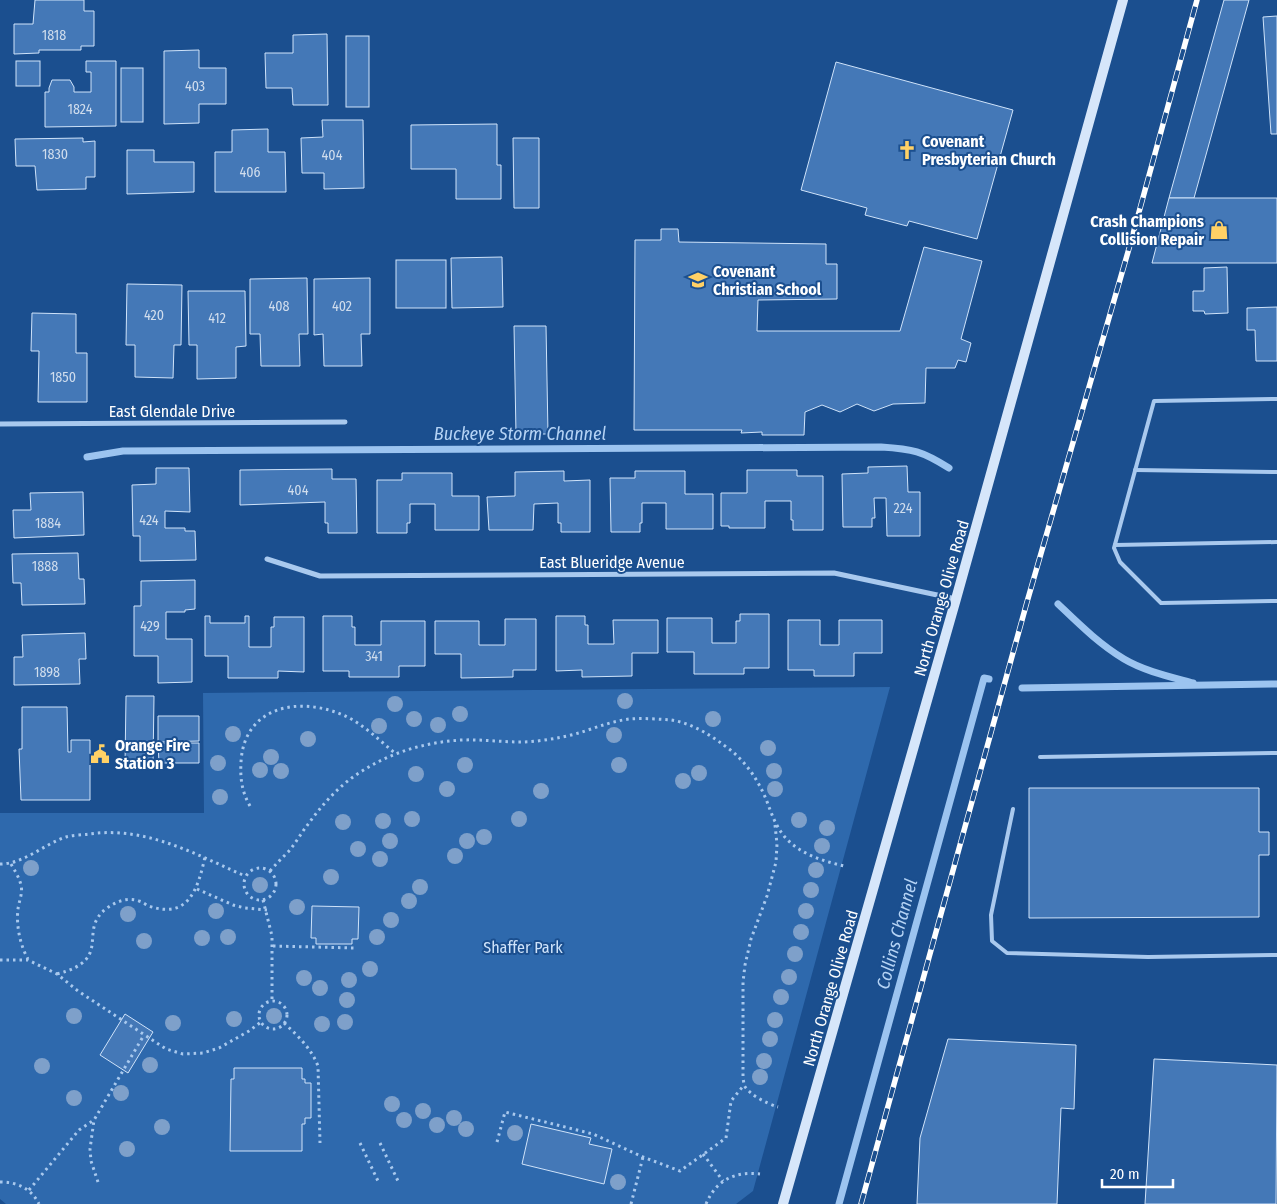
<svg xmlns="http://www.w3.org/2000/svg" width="1277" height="1204" font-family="'Fira Sans Condensed',sans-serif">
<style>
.green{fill:#2e69ad}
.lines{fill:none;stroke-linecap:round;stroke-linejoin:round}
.stream{stroke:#9cc4f0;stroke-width:7}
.building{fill:#4478b7;stroke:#cfe3fa}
.path{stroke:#a9c9ee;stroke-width:3;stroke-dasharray:2.5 4;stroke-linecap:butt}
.lane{stroke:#a9c9ee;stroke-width:4}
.street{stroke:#a9c9ee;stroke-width:5}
.secondary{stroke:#d6e6fa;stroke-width:10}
.rail-casing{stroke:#fff;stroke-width:5.5}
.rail{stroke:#1b4f8f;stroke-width:4;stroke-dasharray:11;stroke-linecap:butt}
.tree{fill:#7ea0ca}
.labels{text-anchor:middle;stroke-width:4;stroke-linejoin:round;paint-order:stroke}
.number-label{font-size:14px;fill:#d0dded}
.poi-label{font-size:16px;font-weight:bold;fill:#fff;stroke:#1b4f8f;text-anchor:start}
.street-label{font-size:16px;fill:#fff;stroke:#1b4f8f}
.park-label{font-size:16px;fill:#cfe3fa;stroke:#1b4f8f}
.water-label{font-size:18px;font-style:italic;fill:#b5d3f5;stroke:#1b4f8f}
</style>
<rect width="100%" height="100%" fill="#1b4f8f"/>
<path class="green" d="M890 687 753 1191 736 1204H6L0 1199V813H204L203 693Z"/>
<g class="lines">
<g class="stream">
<path d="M87 457 123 451 881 447C913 449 922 451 949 468"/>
<path d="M1058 604C1079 624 1099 644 1124 659 1144 671 1171 677 1193 683"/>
<path d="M1022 688 1277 684"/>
<path d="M839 1204 984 678 989 679"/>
</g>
</g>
<g class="building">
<path d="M35 0H84V11H94V46H81V50H39V53L14 54V24H33Z"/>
<path d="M1224 0H1249L1194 198H1169Z"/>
<path d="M1277 16V134H1271L1263 17Z"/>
<path d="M327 34 328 105H293L292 88H266L265 53H293V35Z"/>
<rect x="346" y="36" width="23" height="71"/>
<path d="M199 50V68H226V104H199V123L164 124V51Z"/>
<rect x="16" y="61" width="24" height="25"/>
<path d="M86 61H116V126L45 127V92H49V88L52 80H70L74 87V92H91V72H86Z"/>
<path d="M836 62 1013 110 977 239 909 221 907 226 865 215 867 208 801 190Z"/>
<rect x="121" y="68" width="22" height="54"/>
<path d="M322 120H363L364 188 324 189V173H302L301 138 323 137Z"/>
<path d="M497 124V165H501V199H456V169H411V125Z"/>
<path d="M268 129V152H285L286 192H215V152H232V130Z"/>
<path d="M83 138V142L95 141V177H86V189L37 190 35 166H16L15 139Z"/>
<path d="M513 138H539V208H514Z"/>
<path d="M127 150H154V162H194V192L127 194Z"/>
<path d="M1169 198H1277V263H1152Z"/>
<path d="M661 229H678L679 242 826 244V264H837V299L758 300 757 331H900L924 247 982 261 961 339 971 343 966 362 958 360 955 368H926L925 403 893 404 874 411 857 404 840 412 822 405 805 412 804 435H762V432L741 433 742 430H634L635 240H661Z"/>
<path d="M502 257 503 307 452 308 451 258Z"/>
<rect x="396" y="260" width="50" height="48"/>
<path d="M1227 267 1228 313 1205 314 1204 311H1193V291H1204V268Z"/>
<path d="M307 278 308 334H299L300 366H261L260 334H250V279Z"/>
<path d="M370 278V334H361L362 366H324L323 334 314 335V279Z"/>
<path d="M127 284 182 285 181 345H174L173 378 135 377V345H126Z"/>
<path d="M188 291H245L246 346 236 347V378L197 379V345H189Z"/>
<path d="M1277 307V361H1256L1255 330H1247V308Z"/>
<path d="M32 313 76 314V353H87V402H38L39 351H31Z"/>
<path d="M514 326H546L548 434H516Z"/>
<path d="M907 466 908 492H920V536H887L886 498H874L875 518H872V527H843L842 474 868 473V467Z"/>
<path d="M156 468H189L190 512 165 511V528H185V531H195L196 560 140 561V536H133L132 485 156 484Z"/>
<path d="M332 469V479H356L357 533H328V523H325V502L240 505V470Z"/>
<path d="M747 470H797V476H823V530H793V520H791V501H765V528H729V526H721V493H747Z"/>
<path d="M564 471V481L590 480V532H561V523H558V503L534 504 533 530H489L487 497 515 496V472Z"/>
<path d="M635 471H685V494H713V529H666V503H642V523H640V532H611L610 478H635Z"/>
<path d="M402 473H452V496H479V530H435V504H410V523H407V533H377V480H402Z"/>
<path d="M83 492 84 535 14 538 13 510H31L30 493Z"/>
<path d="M78 553 79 579H84L85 604 22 605 21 583H13L12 554Z"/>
<path d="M195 580V609L185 610V612H166V639H192V682L158 683V656H134V606H141V581Z"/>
<path d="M740 614H769V668H744V674H694V652H667V618H712V643H736V621H740Z"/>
<path d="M205 616H210V623H245V616H249V647H271V627H274V617H304V672L278 671V678H228V656H205Z"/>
<path d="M323 616H352V627H355V645H381V621H425V666H399V677H349V671H323Z"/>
<path d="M556 616H585V625H588V644H614L613 620H658V653H632V676L582 677V670L556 671Z"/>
<path d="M505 619H536V670H513V677L461 678V654H435V621H479V645H505Z"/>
<path d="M788 620H820V645H839V620H882V653H854V676H814V670H788Z"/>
<path d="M85 633 86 659H79L80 684 14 685V657H23L22 635Z"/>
<path d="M126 696H154L153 765H125Z"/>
<path d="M22 707H67L68 752H71V740H90V800H21L19 749H22Z"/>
<path d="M158 716H199V741L158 742Z"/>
<path d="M158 743H199V763H159Z"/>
<path d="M1029 788H1259V832H1269V855H1259V917L1029 918Z"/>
<path d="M312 906 359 907 358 939H352V944H316V938H311Z"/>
<path d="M125 1014 153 1032 128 1073 100 1055Z"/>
<path d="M948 1039 1076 1045 1074 1109 1061 1108 1057 1204H917L920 1138Z"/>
<path d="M1154 1059 1277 1065 1276 1204H1145Z"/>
<path d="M234 1068H302V1079H305V1083H311V1118H305V1124H302V1151H230L231 1079H234Z"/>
<path d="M531 1124 591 1138 589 1144 612 1149 604 1184 522 1164Z"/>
</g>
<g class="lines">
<g class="path">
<path d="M250 806C242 792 240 779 241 762 244 706 299 696 343 715 362 723 379 740 396 754"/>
<path d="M775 825 777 844 776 862 767 896 751 939 745 965 743 982V1077C743 1078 744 1084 744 1085 749 1095 768 1104 778 1107"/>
<path d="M0 864C24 864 44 844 66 837 73 835 82 835 89 834 146 826 195 854 245 876"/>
<path d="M11 864C15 871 19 877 21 885 23 893 19 901 18 909 16 925 20 945 28 959"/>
<circle cx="260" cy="884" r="16"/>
<path d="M270 871C276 864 282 858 288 852 295 844 300 835 306 827 321 806 339 785 362 771 392 752 426 742 462 740 487 739 512 744 537 741 554 739 570 736 585 731 600 726 614 721 629 719 643 718 658 719 671 720 691 723 709 734 725 746 744 759 757 778 766 799 771 812 775 825 784 836 799 854 823 861 844 866"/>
<path d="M197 889 233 905 245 908 267 910"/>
<path d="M263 900 272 936V1002"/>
<path d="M273 946 354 948"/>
<path d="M0 960H28L57 974 78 991 166 1049 183 1054 203 1053 219 1048 249 1031 261 1022"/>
<path d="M57 974C115 959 76 931 107 908 117 901 128 897 139 901 143 902 146 905 149 906 189 920 198 888 205 857"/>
<circle cx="273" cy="1015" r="14"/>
<path d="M284 1023C298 1036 311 1048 318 1066L320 1143"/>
<path d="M497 1142 505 1112 593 1134 643 1157 680 1171 726 1138 731 1101 744 1085"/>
<path d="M360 1143 378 1181"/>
<path d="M380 1143 398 1181"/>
<path d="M703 1154 723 1181"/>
<path d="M0 1182C17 1182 31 1188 39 1204"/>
<path d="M98 1182 91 1161 90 1149 94 1120 144 1035"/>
<path d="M29 1190 79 1130 94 1120"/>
<path d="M631 1204 643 1157"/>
<path d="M706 1204C716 1180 735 1171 760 1174"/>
</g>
<g class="lane">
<path d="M1277 399 1154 401 1114 548 1120 562 1161 603 1277 601"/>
<path d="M1135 470 1277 472"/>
<path d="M1115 545 1277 542"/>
<path d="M1040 757 1277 753"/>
<path d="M1013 809 991 915 992 941 1007 953 1148 957 1277 955"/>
</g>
<g class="street">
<path d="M0 424 345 422"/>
<path d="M267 559 320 576 834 573 956 599"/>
</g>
<path class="secondary" d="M783 1204 956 599 1123 0"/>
<g class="rail-casing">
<path id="rail" d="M861 1204 1027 602 1130 245 1197 0"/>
</g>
<use href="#rail" class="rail"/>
</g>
<g class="tree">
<circle cx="625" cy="701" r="8"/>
<circle cx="395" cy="704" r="8"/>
<circle cx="460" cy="714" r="8"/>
<circle cx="414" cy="719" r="8"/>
<circle cx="713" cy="719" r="8"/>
<circle cx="438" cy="725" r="8"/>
<circle cx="379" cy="726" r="8"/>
<circle cx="233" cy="734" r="8"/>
<circle cx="614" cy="735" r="8"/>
<circle cx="308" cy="739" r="8"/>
<circle cx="768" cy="748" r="8"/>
<circle cx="271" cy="757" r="8"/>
<circle cx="218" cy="763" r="8"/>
<circle cx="465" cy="765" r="8"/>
<circle cx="619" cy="765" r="8"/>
<circle cx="260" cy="770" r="8"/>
<circle cx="281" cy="771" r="8"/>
<circle cx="774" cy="771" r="8"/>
<circle cx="699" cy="773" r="8"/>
<circle cx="416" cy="774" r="8"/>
<circle cx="683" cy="781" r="8"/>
<circle cx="447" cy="789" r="8"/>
<circle cx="775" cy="789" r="8"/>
<circle cx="541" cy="791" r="8"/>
<circle cx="220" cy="797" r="8"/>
<circle cx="412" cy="819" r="8"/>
<circle cx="519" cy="819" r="8"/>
<circle cx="799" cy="820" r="8"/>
<circle cx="383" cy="821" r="8"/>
<circle cx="343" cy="822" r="8"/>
<circle cx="827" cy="828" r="8"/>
<circle cx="484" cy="837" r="8"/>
<circle cx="390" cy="841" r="8"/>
<circle cx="467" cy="841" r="8"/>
<circle cx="822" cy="846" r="8"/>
<circle cx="358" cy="849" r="8"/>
<circle cx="455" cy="856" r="8"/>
<circle cx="380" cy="859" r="8"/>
<circle cx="31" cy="868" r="8"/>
<circle cx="816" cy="870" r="8"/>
<circle cx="331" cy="877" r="8"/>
<circle cx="260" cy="885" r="8"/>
<circle cx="420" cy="887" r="8"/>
<circle cx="811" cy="890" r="8"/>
<circle cx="409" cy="901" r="8"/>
<circle cx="297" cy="907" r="8"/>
<circle cx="216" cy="911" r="8"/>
<circle cx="806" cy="911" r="8"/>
<circle cx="128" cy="914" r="8"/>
<circle cx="391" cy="920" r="8"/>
<circle cx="801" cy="932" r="8"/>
<circle cx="228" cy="937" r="8"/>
<circle cx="377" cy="937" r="8"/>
<circle cx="202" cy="938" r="8"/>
<circle cx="144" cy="941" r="8"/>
<circle cx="795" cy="954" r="8"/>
<circle cx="370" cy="969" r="8"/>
<circle cx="789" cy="977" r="8"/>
<circle cx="304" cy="978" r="8"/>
<circle cx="349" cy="980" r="8"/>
<circle cx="320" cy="988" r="8"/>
<circle cx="781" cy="997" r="8"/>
<circle cx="347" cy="1000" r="8"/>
<circle cx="74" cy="1016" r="8"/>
<circle cx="274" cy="1016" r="8"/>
<circle cx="234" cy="1019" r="8"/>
<circle cx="775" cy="1020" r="8"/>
<circle cx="345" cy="1022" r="8"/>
<circle cx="173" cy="1023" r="8"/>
<circle cx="322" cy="1024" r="8"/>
<circle cx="770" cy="1039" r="8"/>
<circle cx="764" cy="1061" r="8"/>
<circle cx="150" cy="1065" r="8"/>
<circle cx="42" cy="1066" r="8"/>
<circle cx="760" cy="1077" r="8"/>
<circle cx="121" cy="1093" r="8"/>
<circle cx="74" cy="1098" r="8"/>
<circle cx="392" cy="1104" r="8"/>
<circle cx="423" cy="1111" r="8"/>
<circle cx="454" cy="1118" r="8"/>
<circle cx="404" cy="1120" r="8"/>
<circle cx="437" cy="1125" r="8"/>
<circle cx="162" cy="1127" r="8"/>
<circle cx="466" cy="1129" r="8"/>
<circle cx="515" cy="1133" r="8"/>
<circle cx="127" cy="1149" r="8"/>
<circle cx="618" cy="1182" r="8"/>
</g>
<defs>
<g id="church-bare" transform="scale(1.5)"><path d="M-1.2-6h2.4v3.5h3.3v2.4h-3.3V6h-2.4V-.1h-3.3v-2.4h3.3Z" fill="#ffd166" stroke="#1b4f8f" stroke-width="2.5" paint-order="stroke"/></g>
<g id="shop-bare" transform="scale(1.5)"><path d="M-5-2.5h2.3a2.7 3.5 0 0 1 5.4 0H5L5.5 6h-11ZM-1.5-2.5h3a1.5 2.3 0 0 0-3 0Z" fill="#ffd166" stroke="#1b4f8f" stroke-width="2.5" paint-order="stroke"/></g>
<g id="school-bare" transform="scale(1.5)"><path d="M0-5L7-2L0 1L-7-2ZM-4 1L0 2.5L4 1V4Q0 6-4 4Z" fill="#ffd166" stroke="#1b4f8f" stroke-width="2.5" paint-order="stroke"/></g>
<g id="civic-bare" transform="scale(1.5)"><path d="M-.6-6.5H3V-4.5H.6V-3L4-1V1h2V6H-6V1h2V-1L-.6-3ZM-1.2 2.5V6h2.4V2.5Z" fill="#ffd166" stroke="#1b4f8f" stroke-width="2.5" paint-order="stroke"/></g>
</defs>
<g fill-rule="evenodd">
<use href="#church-bare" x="907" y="150"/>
<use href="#shop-bare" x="1219" y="230"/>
<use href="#school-bare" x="698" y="280"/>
<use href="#civic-bare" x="100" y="754"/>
</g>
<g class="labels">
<g class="number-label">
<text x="54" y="40">1818</text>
<text x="195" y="91">403</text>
<text x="80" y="114">1824</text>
<text x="55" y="159">1830</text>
<text x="332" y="160">404</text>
<text x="250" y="177">406</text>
<text x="279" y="311">408</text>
<text x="342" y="311">402</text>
<text x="154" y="320">420</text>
<text x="217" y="323">412</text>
<text x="63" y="382">1850</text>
<text x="298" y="495">404</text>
<text x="903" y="513">224</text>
<text x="149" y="525">424</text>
<text x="48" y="528">1884</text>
<text x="45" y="571">1888</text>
<text x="150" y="631">429</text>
<text x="374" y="661">341</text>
<text x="47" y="677">1898</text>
</g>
<g class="poi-label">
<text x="922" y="147">Covenant<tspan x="922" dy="18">Presbyterian Church</tspan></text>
<text x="1204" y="227" text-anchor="end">Crash Champions<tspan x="1204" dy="18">Collision Repair</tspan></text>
<text x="713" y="277">Covenant<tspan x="713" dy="18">Christian School</tspan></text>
<text x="115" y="751">Orange Fire<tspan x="115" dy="18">Station 3</tspan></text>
</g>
<g class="street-label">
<text x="172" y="417">East Glendale Drive</text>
<text x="612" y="568">East Blueridge Avenue</text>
<text transform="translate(941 598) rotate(-74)" y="6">North Orange Olive Road</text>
<text transform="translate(830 988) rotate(-74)" y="6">North Orange Olive Road</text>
</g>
<g class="park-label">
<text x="523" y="953">Shaffer Park</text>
</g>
<g class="water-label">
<text x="520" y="440">Buckeye Storm Channel</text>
<text transform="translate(897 934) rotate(-75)" y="6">Collins Channel</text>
</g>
</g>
<path d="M1102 1179v8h71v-8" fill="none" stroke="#ffffff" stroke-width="2.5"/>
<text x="1110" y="1179" font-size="15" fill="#ffffff" stroke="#1b4f8f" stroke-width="4" paint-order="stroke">20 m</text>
</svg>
